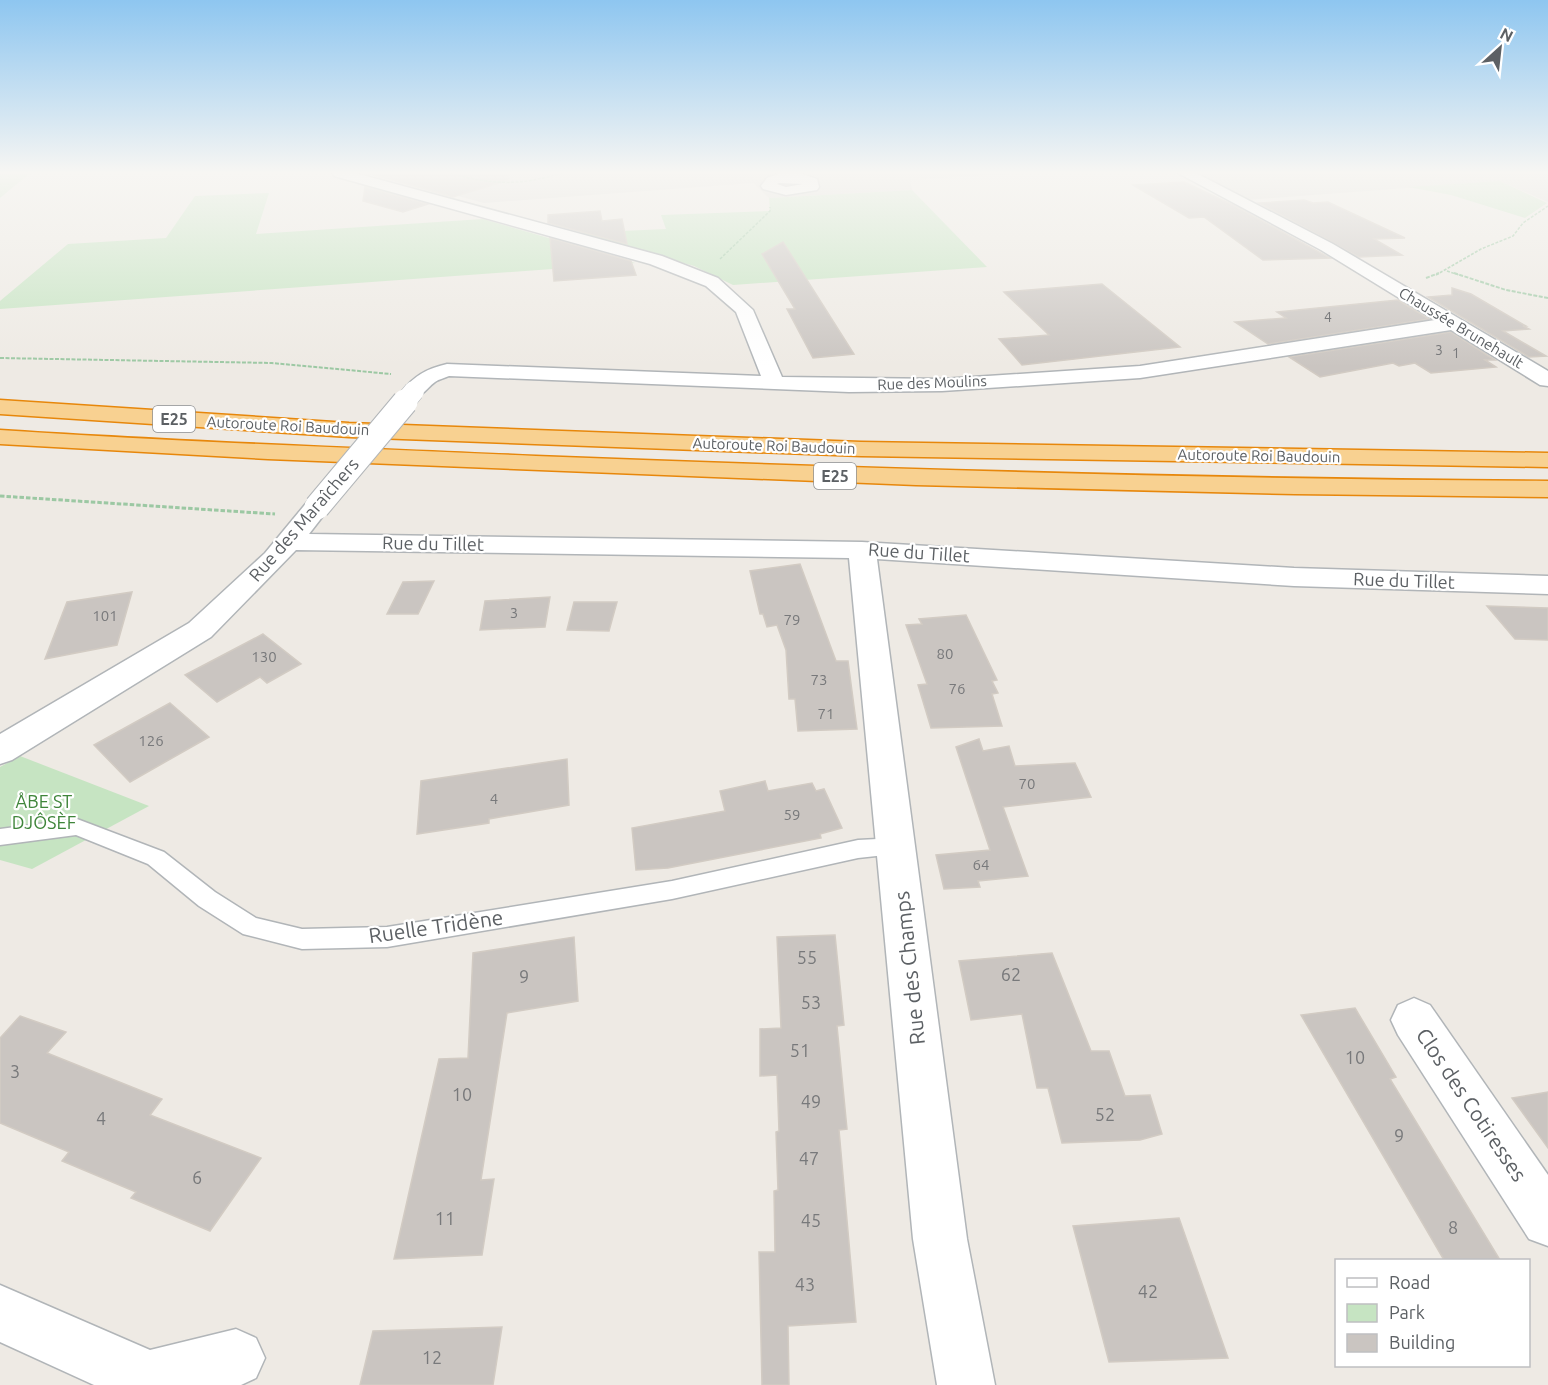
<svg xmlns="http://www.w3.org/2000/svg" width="1548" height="1385" font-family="Ubuntu,sans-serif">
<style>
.industrial{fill:#dddad6}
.green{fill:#c6e4c2}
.building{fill:#cac5c1;stroke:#d2cbc3;stroke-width:1.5}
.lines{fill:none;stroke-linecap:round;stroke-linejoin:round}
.service-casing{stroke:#b1b5b8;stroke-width:3}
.minor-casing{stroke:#b1b5b8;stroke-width:3}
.motorway-casing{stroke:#e7870b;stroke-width:3}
.path-far2{stroke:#9cc8a3;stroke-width:1.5;stroke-dasharray:3 1.5;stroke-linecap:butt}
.path-far1{stroke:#9cc8a3;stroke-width:2;stroke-dasharray:4 1.5;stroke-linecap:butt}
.path{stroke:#9cc8a3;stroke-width:3;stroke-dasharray:4.5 2;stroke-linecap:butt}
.service{fill:#fff;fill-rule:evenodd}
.minor{fill:#fff;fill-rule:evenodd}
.motorway{fill:#f8d191;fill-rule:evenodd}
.minor-bridge-far1-casing{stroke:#b1b5b8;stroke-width:21;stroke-linecap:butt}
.minor-bridge-casing{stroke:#b1b5b8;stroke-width:27;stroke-linecap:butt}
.minor-bridge-far1{stroke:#fff;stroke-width:20}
.minor-bridge{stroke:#fff;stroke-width:25}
.labels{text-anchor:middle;stroke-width:4.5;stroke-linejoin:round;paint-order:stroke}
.far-number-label{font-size:14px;fill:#78797b}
.far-street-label{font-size:15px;fill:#5c6064;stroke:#fff}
.number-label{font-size:15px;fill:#78797b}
.shield{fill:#fff;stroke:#8d9092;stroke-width:1.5}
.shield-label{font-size:16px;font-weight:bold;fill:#5c6064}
.street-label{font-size:18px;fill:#5c6064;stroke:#fff}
.park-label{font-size:18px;fill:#3f853a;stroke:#fff}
.near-number-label{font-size:18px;fill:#78797b}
.near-street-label{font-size:21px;fill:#5c6064;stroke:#fff}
</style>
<rect width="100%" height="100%" fill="#eeeae4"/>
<g class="industrial">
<path d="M373 173H1027L910 180 912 190 769 198 753 183 484 203Z"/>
<path d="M1191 173H1548V202L1500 181 1246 200Z"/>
</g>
<g class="green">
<path d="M0 173H30L0 198Z"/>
<path d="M1500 181 1547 203 1525 218 1451 195 1408 187Z"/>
<path d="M912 190 987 267 733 285 694 266 577 233 666 229 661 215 770 211 769 198Z"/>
<path d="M269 193 256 234 483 219 635 263 0 309V301L68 244 166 238 195 196Z"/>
<path d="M20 756 149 806 32 869 0 860V767Z"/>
</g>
<g class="building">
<path d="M367 173H508L509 180 453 197Z"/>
<path d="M1184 182 1233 205 1330 258 1263 260 1204 217 1189 218 1133 185Z"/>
<path d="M365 187 428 204 403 212 363 201Z"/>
<path d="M1304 200 1313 203 1328 202 1405 238 1374 239 1402 255 1359 257 1259 203Z"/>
<path d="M600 211 602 221 622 219 627 244 548 223V215Z"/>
<path d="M550 238 631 261 636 275 554 281Z"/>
<path d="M783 242 854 354 813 358 787 309H795L762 254Z"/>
<path d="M1102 284 1180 347 1022 365 999 339 1049 335 1004 292Z"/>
<path d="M1452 288 1471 294 1526 326H1523L1529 329 1503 331 1546 356 1529 357 1428 297 1452 295Z"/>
<path d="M1398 300 1429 319 1268 344 1235 322 1286 318 1277 312Z"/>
<path d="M1451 332 1495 360H1485L1496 367 1431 373 1415 363 1399 366 1393 363 1320 377 1289 357Z"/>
<path d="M800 564 836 661H848L857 729 798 731 795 699H789L786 650 777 625 767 627 763 614H760L750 571Z"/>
<path d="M434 581 418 614H387L403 582Z"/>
<path d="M132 592 117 645 45 659 67 602Z"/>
<path d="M550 597 545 627 480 630 485 601Z"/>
<path d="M574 602H617L609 631 567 630Z"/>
<path d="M1487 606 1548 608V640L1515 639Z"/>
<path d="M966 615 997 680 992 681 998 693 992 694 1002 726 931 728 918 685 927 684 906 625 922 624 919 619Z"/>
<path d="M263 634 301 664 267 683 260 677 217 702 185 675Z"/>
<path d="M170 703 209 737 130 782 94 745Z"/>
<path d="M979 739 983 751 1009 746 1015 766 1075 763 1091 797 1003 807 1028 876 978 881 980 887 944 889 936 855 990 850 956 747Z"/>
<path d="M567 759 569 805 489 819V823L417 834 421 781Z"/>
<path d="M765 781 768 791 812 783 816 791 824 789 842 828 820 834 821 838 668 868 636 870 632 828 725 811 720 791Z"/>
<path d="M835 935 844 1025 837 1026 847 1129 839 1130 856 1322 788 1326 789 1385H762L759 1252H775L774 1191 778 1190 776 1132 779 1131 777 1075 760 1076V1029L781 1028 777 937Z"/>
<path d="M574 937 578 1001 507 1013 481 1180 494 1179 482 1255 394 1259 439 1059 468 1058 473 953Z"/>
<path d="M1052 953 1091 1051H1109L1125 1096 1150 1095 1162 1134 1140 1140 1062 1143 1048 1088H1037L1022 1014 971 1020 959 961Z"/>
<path d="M1355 1008 1396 1077 1390 1079 1500 1260H1444L1301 1015Z"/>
<path d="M20 1016 66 1032 47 1053 162 1099 150 1115 261 1158 210 1231 131 1198 136 1192 62 1161 69 1152 0 1123V1038Z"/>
<path d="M1548 1092V1148L1512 1098Z"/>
<path d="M1179 1218 1228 1358 1109 1362 1073 1226Z"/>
<path d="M502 1327 493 1385H360L373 1331Z"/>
</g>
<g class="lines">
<g class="service-casing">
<path id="service" d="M77 819 164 852 215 892 256 918 302 929 387 927 672 881 858 840 897 838 904 841 908 847 904 853 858 858 672 899 387 947 302 949 243 934 199 906 148 864 76 835 0 845V829Z"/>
</g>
<g class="minor-casing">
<g id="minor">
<path d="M332 173H355L662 256 718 278 753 310 782 377 942 379 1140 366 1435 320 1321 250 1178 173H1196L1333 244 1548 371V386L1540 385 1451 330 1140 378 942 391 849 392 449 376C445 378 439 379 435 382 424 390 422 400 406 396L403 391C414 375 429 368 447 364L761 376 736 312 706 286 650 264 334 176Z"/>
<path d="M780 173H799L817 179 819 187 817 190 786 195 763 189 761 186 767 178ZM779 183 803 184 786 187 777 184Z"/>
<path d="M317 499 326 501 330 507 309 534 862 542 1294 568 1548 576V594L1294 586 877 559 967 1239 995 1385H937L913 1239 849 558 296 550 211 637 12 760 0 764V734L189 623 265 553 308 501Z"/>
<path d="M1414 998 1430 1005 1548 1175V1246L1529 1239 1398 1035 1391 1020 1398 1005Z"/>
<path d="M0 1285 150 1350 236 1329 256 1338 265 1358 256 1378 241 1385H94L0 1342Z"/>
</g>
</g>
<g class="motorway-casing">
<g id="motorway">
<path d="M0 400 349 423 861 442 1548 453V467L861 456 349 437 0 414Z"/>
<path d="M0 430C179 442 358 448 536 456 874 469 1211 479 1548 481V497L1295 494 916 485 268 459 0 444Z"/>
</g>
</g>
<g class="path-far2">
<path d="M449 173C493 185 518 186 562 173"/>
<path d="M720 259 770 211V207"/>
<path d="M1447 271 1459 275"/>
<path d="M1436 275 1481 249 1513 236 1523 223 1548 206"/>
</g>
<g class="path-far1">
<path d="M1454 273 1506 290 1548 298"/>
<path d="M1426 278 1439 273"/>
<path d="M0 358 272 363 391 374"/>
</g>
<path class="path" d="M0 496 275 514"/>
<use href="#service" class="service"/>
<use href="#minor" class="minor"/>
<use href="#motorway" class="motorway"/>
<g class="minor-bridge-far1-casing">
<path id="minor-bridge-far1" d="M404 403 414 391"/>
</g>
<g class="minor-bridge-casing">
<path id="minor-bridge" d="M317 507 405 402"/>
</g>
<use href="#minor-bridge-far1" class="minor-bridge-far1"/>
<use href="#minor-bridge" class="minor-bridge"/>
</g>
<linearGradient id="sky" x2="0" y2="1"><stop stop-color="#8ec6f0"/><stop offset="0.47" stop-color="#f7f6f3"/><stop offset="1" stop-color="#f7f6f3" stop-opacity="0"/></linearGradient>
<rect width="1548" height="367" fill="url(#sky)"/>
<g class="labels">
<g class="far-number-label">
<text x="1328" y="322">4</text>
<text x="1439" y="355">3</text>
<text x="1456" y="358">1</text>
</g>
<g class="far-street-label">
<text transform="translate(1461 328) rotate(31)" y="5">Chaussée Brunehault</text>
<text transform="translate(932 383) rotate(-2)" y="5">Rue des Moulins</text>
<text transform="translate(288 426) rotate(3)" y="5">Autoroute Roi Baudouin</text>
<text transform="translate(774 446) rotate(2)" y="5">Autoroute Roi Baudouin</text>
<text transform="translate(1259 456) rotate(1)" y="5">Autoroute Roi Baudouin</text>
</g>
<g class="number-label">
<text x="514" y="618">3</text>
<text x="105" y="621">101</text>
<text x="792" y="625">79</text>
<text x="945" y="659">80</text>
<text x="264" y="662">130</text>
<text x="819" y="685">73</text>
<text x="957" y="694">76</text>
<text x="826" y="719">71</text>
<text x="151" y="746">126</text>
<text x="1027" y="789">70</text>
<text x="494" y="804">4</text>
<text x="792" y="820">59</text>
<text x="981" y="870">64</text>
</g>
<g class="shield">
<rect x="153" y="406" width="42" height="26" rx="4.5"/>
<rect x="814" y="463" width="42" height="26" rx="4.5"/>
</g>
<g class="shield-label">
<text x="174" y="425">E25</text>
<text x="835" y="482">E25</text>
</g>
<g class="street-label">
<text transform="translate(304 520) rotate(-49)" y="6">Rue des Maraîchers</text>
<text transform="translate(433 544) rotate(1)" y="6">Rue du Tillet</text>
<text transform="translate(919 553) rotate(4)" y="6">Rue du Tillet</text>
<text transform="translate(1404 581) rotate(2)" y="6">Rue du Tillet</text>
</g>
<g class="park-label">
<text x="44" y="808">ÅBE ST<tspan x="44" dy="21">DJÔSÈF</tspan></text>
</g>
<g class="near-number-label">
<text x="807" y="964">55</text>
<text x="1011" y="981">62</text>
<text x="524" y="983">9</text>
<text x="811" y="1009">53</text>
<text x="800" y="1057">51</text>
<text x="1355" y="1064">10</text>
<text x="15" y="1078">3</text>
<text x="462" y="1101">10</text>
<text x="811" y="1108">49</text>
<text x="1105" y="1121">52</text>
<text x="101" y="1125">4</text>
<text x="1399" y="1142">9</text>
<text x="809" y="1165">47</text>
<text x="197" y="1184">6</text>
<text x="445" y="1225">11</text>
<text x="811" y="1227">45</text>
<text x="1453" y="1234">8</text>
<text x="805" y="1291">43</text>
<text x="1148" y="1298">42</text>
<text x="432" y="1364">12</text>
</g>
<g class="near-street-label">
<text transform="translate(436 927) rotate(-8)" y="7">Ruelle Tridène</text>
<text transform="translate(910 968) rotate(-96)" y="7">Rue des Champs</text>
<text transform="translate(1471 1105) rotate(56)" y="7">Clos des Cotiresses</text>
</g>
</g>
<rect x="1335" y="1259" width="195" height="108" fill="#ffffff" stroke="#bebfc1" stroke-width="1.5"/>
<rect x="1347" y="1278" width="30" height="9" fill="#ffffff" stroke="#bebfc1" stroke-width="1.5"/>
<text x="1389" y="1289" font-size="18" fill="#5c6064">Road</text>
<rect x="1347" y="1304" width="30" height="18" fill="#c6e4c2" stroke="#bebfc1" stroke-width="1.5"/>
<text x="1389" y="1319" font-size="18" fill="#5c6064">Park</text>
<rect x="1347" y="1334" width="30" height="18" fill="#cac5c1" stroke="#bebfc1" stroke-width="1.5"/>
<text x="1389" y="1349" font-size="18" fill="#5c6064">Building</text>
<g transform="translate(1500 48) rotate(27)" stroke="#ffffff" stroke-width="4.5" paint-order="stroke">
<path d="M0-4.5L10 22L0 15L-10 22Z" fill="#5c6064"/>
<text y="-9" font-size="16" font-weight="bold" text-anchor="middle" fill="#5c6064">N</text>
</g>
</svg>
